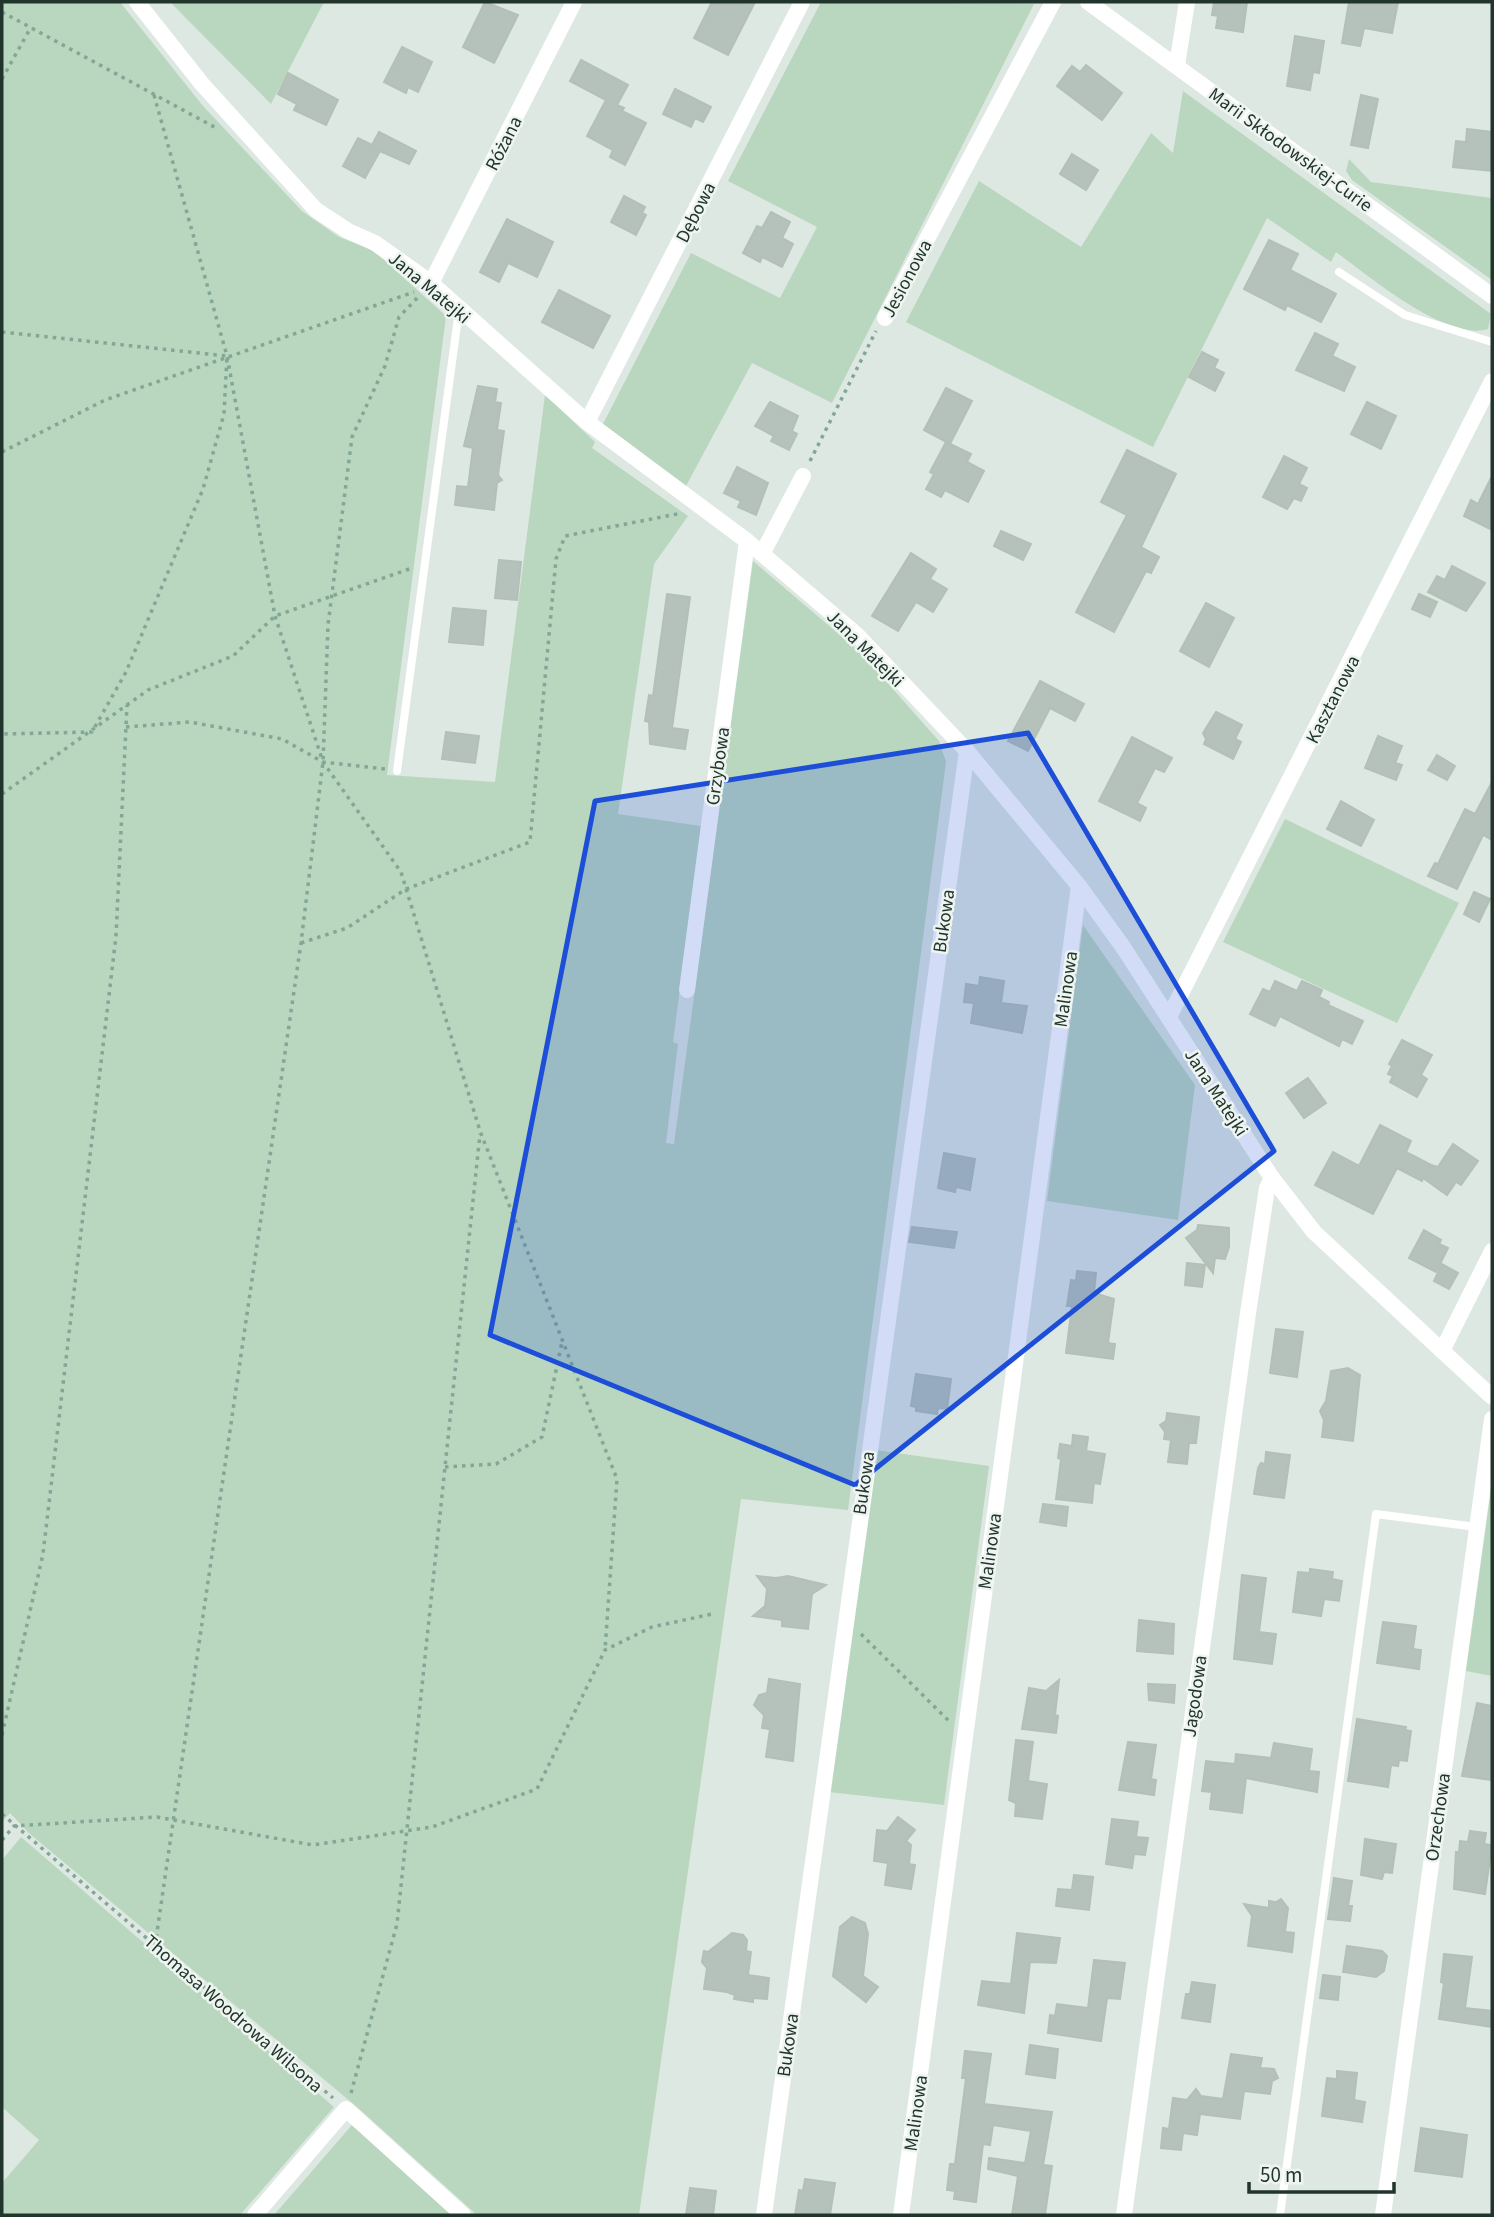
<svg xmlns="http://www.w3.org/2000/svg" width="1494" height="2217" font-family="'Source Sans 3',sans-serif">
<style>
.green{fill:#b9d6be}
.building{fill:#b4c2bb;stroke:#b2c0b8;stroke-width:2}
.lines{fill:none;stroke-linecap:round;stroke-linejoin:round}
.path{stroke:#83a797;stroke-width:3.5;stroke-dasharray:3.5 5;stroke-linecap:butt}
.service{stroke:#fff;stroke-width:8}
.minor{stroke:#fff;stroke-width:16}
.marked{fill:#1d4ed8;fill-opacity:0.2;stroke:#1d4ed8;stroke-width:5;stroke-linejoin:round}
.labels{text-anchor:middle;stroke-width:5;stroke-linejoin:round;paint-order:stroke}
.street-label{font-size:19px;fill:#22352d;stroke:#eef5f1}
</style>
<rect width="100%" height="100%" fill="#dee8e2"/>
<g class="green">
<path d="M2 2H120L203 106 302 211 339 237 373 250 446 316 387 775 495 782 545 395 595 442 592 448 688 516 654 564 618 814 701 826 673 1042 678 1044 666 1143 674 1144 753 561 861 653 939 741 946 762 848 1510 741 1499 639 2215H477L357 2107 30 1834 10 1813 2 1822Z"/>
<path d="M174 2H324L271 104 172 4Z"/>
<path d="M821 2 1034 4 832 403 752 363 686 486 603 424 691 253 780 298 817 227 728 181Z"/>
<path d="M1183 91 1491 314 1488 329C1447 342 1369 276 1336 252L1331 262 1267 218 1153 447 906 322 979 181 1081 247 1151 133 1173 153Z"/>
<path d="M1349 159 1371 182 1492 198V280L1352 180 1346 171Z"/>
<path d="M1285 819 1459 903 1397 1023 1223 942Z"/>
<path d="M1083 925 1195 1085 1178 1220 1047 1201Z"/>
<path d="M875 1450 989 1466 944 1805 829 1792Z"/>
<path d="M1492 1482V1676L1466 1671Z"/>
<path d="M21 1837 334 2107 240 2215H2V2183L39 2140 2 2107V1860Z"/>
<path d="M352 2125 454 2215H274Z"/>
</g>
<g class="building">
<path d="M485 2 518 15 494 63 463 47Z"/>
<path d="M712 2H755L728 55 694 38Z"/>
<path d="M1214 2H1247L1243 32 1216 28 1218 16 1212 15Z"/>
<path d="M1349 2H1398L1392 33 1364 28 1360 46 1342 43Z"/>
<path d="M1295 36 1324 41 1319 73 1313 72 1310 90 1287 86Z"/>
<path d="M402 47 432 62 418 92 408 87 406 93 384 82Z"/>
<path d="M581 60 628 85 617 105 624 108 622 111 646 123 625 165 610 157 613 150 587 136 606 100 570 81Z"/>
<path d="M1086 65 1122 93 1102 120 1057 86 1072 66 1080 72Z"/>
<path d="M288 73 338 100 326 125 294 110 297 104 278 94Z"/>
<path d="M675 89 711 107 703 122 695 118 691 127 663 114Z"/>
<path d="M1361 95 1378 99 1368 148 1351 145Z"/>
<path d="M1467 129 1492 132V171L1453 167 1456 141 1466 142Z"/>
<path d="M379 132 416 151 409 164 380 151 365 178 343 166 358 138 372 145Z"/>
<path d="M1072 154 1098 170 1086 190 1060 174Z"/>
<path d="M624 196 645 207 642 213 646 215 636 235 611 222Z"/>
<path d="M771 212 790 222 782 238 793 244 782 267 762 257 760 262 743 253 757 226 762 228Z"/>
<path d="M507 219 553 242 537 277 508 263 499 282 480 272Z"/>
<path d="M1269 240 1298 254 1290 270 1336 294 1321 322 1287 305 1285 310 1244 289Z"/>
<path d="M559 290 610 316 593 348 542 322Z"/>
<path d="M1315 333 1338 344 1332 356 1355 367 1344 391 1296 370Z"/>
<path d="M1202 352 1218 360 1214 368 1224 373 1215 391 1189 377Z"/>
<path d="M478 386 497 389 495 402 501 403 497 430 504 431 498 475 502 480 497 483 494 510 455 505 457 486 468 487 473 448 464 446Z"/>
<path d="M946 388 972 401 950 444 924 430Z"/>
<path d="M770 402 798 416 792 431 797 434 789 450 771 441 774 436 755 426Z"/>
<path d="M1367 402 1396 416 1381 449 1351 434Z"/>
<path d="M946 442 971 454 967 462 984 471 968 502 945 490 941 497 926 489 934 474 930 472Z"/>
<path d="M1127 450 1176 474 1141 547 1159 557 1151 573 1146 571 1114 632 1076 612 1127 515 1101 502Z"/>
<path d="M1284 456 1307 468 1299 484 1307 488 1301 501 1294 498 1287 509 1263 497Z"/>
<path d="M737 467 768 483 756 515 738 507 741 501 724 493Z"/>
<path d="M1492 476V530L1464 516 1471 500 1478 504Z"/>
<path d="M1001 531 1031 544 1023 560 994 546Z"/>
<path d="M911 553 936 569 930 579 947 589 933 612 916 602 898 631 872 616Z"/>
<path d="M499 560 521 562 517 600 495 598Z"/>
<path d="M1452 566 1485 583 1466 611 1428 592 1437 576 1445 580Z"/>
<path d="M667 594 690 597 672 728 688 730 685 749 650 744 649 722 645 721 649 695 653 696Z"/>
<path d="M1419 594 1437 602 1430 617 1412 609Z"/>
<path d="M1206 603 1234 618 1209 667 1180 651Z"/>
<path d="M453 608 486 611 483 645 449 642Z"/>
<path d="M1040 681 1084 704 1075 721 1050 708 1028 751 1008 741Z"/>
<path d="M1216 712 1242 725 1235 739 1241 742 1233 759 1204 744 1206 739 1203 733Z"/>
<path d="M446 732 479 736 475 763 442 759Z"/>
<path d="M1378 736 1402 746 1395 763 1402 765 1396 780 1365 768Z"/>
<path d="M1132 737 1172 758 1164 772 1155 768 1137 803 1146 808 1140 821 1099 801Z"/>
<path d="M1437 755 1455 766 1447 780 1428 770Z"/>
<path d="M1492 782V840L1483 835 1457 889 1428 876 1435 863 1438 864 1465 809 1475 814Z"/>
<path d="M1341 801 1374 820 1361 846 1327 829Z"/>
<path d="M1474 892 1490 899 1479 922 1464 914Z"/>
<path d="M980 977 1004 981 1001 1003 1027 1006 1022 1033 971 1023 974 1003 964 1002 966 984 979 986Z"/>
<path d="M1275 981 1297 991 1302 981 1322 990 1319 997 1329 1002 1328 1005 1363 1021 1352 1044 1342 1039 1339 1046 1280 1016 1275 1026 1250 1014 1263 989 1270 992Z"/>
<path d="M1402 1040 1432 1055 1421 1075 1427 1079 1417 1097 1390 1082 1393 1076 1388 1074 1392 1066 1389 1064Z"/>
<path d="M1308 1078 1326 1103 1304 1118 1286 1093Z"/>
<path d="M1380 1125 1411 1141 1406 1152 1431 1165 1438 1167 1453 1144 1478 1161 1461 1185 1456 1182 1447 1195 1423 1178 1422 1181 1397 1168 1373 1214 1315 1185 1333 1152 1359 1166Z"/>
<path d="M944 1153 975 1159 970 1190 956 1187 955 1192 938 1188Z"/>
<path d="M1198 1225 1229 1228V1247L1225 1259 1215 1258 1213 1273 1186 1238 1197 1230Z"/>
<path d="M912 1227 957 1232 954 1248 909 1242Z"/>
<path d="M1424 1230 1441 1240 1439 1244 1448 1248 1436 1272 1409 1258Z"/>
<path d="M1187 1263 1205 1265 1202 1287 1185 1285Z"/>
<path d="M1442 1264 1458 1273 1449 1289 1434 1281Z"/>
<path d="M1077 1271 1096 1273 1094 1293 1114 1299 1108 1343 1115 1344 1113 1359 1066 1353 1072 1306H1067L1071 1280 1076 1281Z"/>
<path d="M1276 1329 1303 1332 1297 1377 1270 1373Z"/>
<path d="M1348 1368 1360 1375 1353 1441 1322 1437 1324 1420 1320 1411 1326 1401 1331 1371Z"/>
<path d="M916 1374 951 1379 947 1409 938 1408 937 1414 916 1411V1407L911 1406Z"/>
<path d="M1167 1413 1199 1417 1196 1443H1189L1187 1464 1168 1462 1171 1440 1164 1439 1165 1432 1160 1425 1166 1421Z"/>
<path d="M1073 1435 1088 1437 1086 1451 1105 1454 1100 1484 1094 1483 1092 1503 1056 1499 1061 1459 1058 1458 1060 1444 1072 1446Z"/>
<path d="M1266 1452 1290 1455 1284 1498 1254 1494 1258 1468 1261 1463 1265 1464Z"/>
<path d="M1043 1504 1068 1507 1066 1526 1040 1522Z"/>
<path d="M1310 1569 1333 1572 1332 1579 1342 1581 1339 1601 1324 1599 1321 1616 1293 1612 1298 1572 1310 1573Z"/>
<path d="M1242 1575 1266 1578 1259 1632 1276 1634 1272 1664 1234 1659Z"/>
<path d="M757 1576 776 1578 788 1576 826 1585 812 1594 808 1629 782 1626V1620L753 1616 765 1606 767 1589Z"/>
<path d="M1139 1620 1174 1624 1173 1654 1137 1651Z"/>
<path d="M1383 1622 1416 1626 1413 1649 1421 1650 1419 1669 1377 1663Z"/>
<path d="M769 1679 800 1684 793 1761 766 1757 770 1729 762 1728 764 1715 754 1705 759 1695 767 1693Z"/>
<path d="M1059 1680 1055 1715 1058 1716 1056 1733 1022 1729 1029 1688 1046 1691Z"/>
<path d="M1148 1684 1175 1685 1174 1703 1149 1700Z"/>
<path d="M1477 1703 1492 1706V1780L1462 1776Z"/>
<path d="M1357 1719 1406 1727 1405 1730 1411 1731 1407 1761 1399 1760 1398 1766 1391 1765 1388 1787 1348 1781Z"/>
<path d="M1016 1740 1033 1742 1028 1781 1047 1784 1042 1819 1015 1816 1016 1803 1009 1800Z"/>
<path d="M1128 1742 1156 1745 1151 1779 1156 1780 1154 1795 1119 1790Z"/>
<path d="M1274 1743 1312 1749 1309 1771 1319 1772 1317 1792 1246 1778 1242 1813 1210 1809 1212 1792 1202 1791 1206 1761 1235 1764 1236 1754 1271 1758Z"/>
<path d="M898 1817 915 1830 906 1841 911 1845 909 1864 915 1865 911 1889 885 1885 888 1863 874 1861 877 1830 887 1831Z"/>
<path d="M1112 1819 1138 1822 1136 1837 1148 1838 1145 1855 1134 1854 1132 1868 1106 1864Z"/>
<path d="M1470 1831 1486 1833 1484 1844 1492 1845 1485 1894 1454 1889 1456 1852H1459L1460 1841 1468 1842Z"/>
<path d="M1365 1839 1396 1844 1392 1873 1384 1872 1382 1879 1361 1875Z"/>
<path d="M1074 1875 1093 1877 1089 1910 1056 1906 1058 1889 1072 1890Z"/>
<path d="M1334 1878 1352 1881 1348 1906H1352L1350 1921 1328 1919Z"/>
<path d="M1281 1899 1288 1908 1285 1932 1294 1933 1292 1952 1248 1946 1252 1916 1244 1904 1269 1908V1901L1276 1902Z"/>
<path d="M852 1917 865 1923 868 1934 863 1976 878 1987 866 2002 833 1976 840 1927Z"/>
<path d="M732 1933 743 1935 747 1940 746 1951 751 1952 748 1975 769 1978 767 1999 753 1998V2002L734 1999 735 1995 727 1992 704 1989 707 1968 702 1962 704 1951 708 1952Z"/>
<path d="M1017 1933 1060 1938 1056 1963 1030 1962 1024 2013 978 2005 982 1981 1011 1984Z"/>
<path d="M1347 1946 1382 1951 1387 1956 1384 1971 1376 1977 1343 1972Z"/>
<path d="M1444 1954 1472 1957 1465 2008 1492 2011V2027L1439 2019 1444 1983 1441 1982Z"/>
<path d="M1094 1960 1125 1963 1120 1999 1107 1998 1101 2041 1048 2033 1050 2015 1055 2016 1057 2004 1088 2008Z"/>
<path d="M1323 1975 1340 1977 1338 2000 1320 1998Z"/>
<path d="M1192 1982 1215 1985 1210 2022 1182 2018 1186 1994H1190Z"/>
<path d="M1030 2045 1058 2049 1055 2078 1026 2074Z"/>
<path d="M965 2051 991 2054 984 2104 1052 2112 1043 2165 1052 2166 1045 2215H1012L1018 2176 988 2169 989 2158 1025 2163 1031 2131 993 2125 990 2145 983 2144 976 2202 954 2199 955 2191 947 2190 950 2164H955L966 2078H962Z"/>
<path d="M1231 2054 1262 2058 1260 2068 1274 2069 1278 2078 1272 2081 1270 2094 1244 2091 1240 2119 1200 2114 1197 2135 1183 2133 1181 2150 1161 2148 1163 2128 1169 2129 1173 2098 1187 2100 1196 2089 1201 2096 1223 2099Z"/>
<path d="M1337 2071 1357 2073 1354 2100 1365 2102 1362 2122 1322 2116 1327 2078 1337 2079Z"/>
<path d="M1421 2128 1467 2135 1462 2177 1415 2171Z"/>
<path d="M805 2179 835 2183 830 2215H795L799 2190 803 2191Z"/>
<path d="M690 2188 716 2191 713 2215H686Z"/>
</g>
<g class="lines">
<g class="path">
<path d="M2 12 218 129"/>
<path d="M2 79 31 27"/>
<path d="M154 95 227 356 275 616 323 762 401 872 480 1131 617 1479 605 1650"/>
<path d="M2 332 227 356 224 414 203 489 126 672 92 732 2 734"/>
<path d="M2 452 105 400 414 292"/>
<path d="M810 461 876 331"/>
<path d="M126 727 190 722 282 739 323 762 385 769"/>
<path d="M2 794 148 690 233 656 275 616 412 568"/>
<path d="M301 943 347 928 406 889 530 842 556 559 565 536 682 513"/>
<path d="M445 1467 496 1464 542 1437 562 1342"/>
<path d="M861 1634 950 1722"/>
<path d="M2 1735 43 1554 116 936 127 705"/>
<path d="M2 1814 333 2098"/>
<path d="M2 1840 14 1826 157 1817 313 1845 432 1827 537 1789 605 1650 652 1627 712 1614"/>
<path d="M155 1946 301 943 323 762 328 625 352 437 385 366 399 317 420 295"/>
<path d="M351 2093 397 1924 480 1134"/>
</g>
<g class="service">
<path d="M1339 272 1405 315 1492 342"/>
<path d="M397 771 459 310"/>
<path d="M1280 2215 1376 1514 1476 1527"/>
</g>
<g class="minor">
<path d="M137 2 202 84 316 210 348 231 375 243 431 283 587 422 747 541 857 635 967 751 1079 886 1123 947 1272 1178 1314 1232 1492 1397"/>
<path d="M1088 2 1492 296"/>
<path d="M1177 65 1187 2"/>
<path d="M431 283 574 2"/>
<path d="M885 318 1053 2"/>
<path d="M587 422 802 2"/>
<path d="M762 554 803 476"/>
<path d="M687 990 747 541"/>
<path d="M1169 1017 1492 381"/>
<path d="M1442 1351 1492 1251"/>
<path d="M255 2215 346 2109 463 2215"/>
<path d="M764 2215 967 751"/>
<path d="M901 2215 1079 886"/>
<path d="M1124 2215 1248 1313 1267 1188 1272 1178"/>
<path d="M1383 2215 1492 1419"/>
</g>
</g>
<path class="marked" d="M1028 733 1274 1151 855 1485 490 1335 595 801Z"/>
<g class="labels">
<g class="street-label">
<text transform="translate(503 143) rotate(-63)" y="7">Różana</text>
<text transform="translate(1291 149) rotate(36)" y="7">Marii Skłodowskiej-Curie</text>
<text transform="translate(695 212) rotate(-63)" y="7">Dębowa</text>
<text transform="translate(906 278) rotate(-62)" y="7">Jesionowa</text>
<text transform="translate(430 287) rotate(40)" y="7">Jana Matejki</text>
<text transform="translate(866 648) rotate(45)" y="7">Jana Matejki</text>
<text transform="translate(1332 699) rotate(-63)" y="7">Kasztanowa</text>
<text transform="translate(717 766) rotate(-82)" y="7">Grzybowa</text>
<text transform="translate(943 921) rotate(-82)" y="7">Bukowa</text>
<text transform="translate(1065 989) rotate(-82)" y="7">Malinowa</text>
<text transform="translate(1217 1092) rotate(57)" y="7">Jana Matejki</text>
<text transform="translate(863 1483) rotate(-82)" y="7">Bukowa</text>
<text transform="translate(989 1551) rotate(-82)" y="7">Malinowa</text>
<text transform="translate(1194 1696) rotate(-82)" y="7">Jagodowa</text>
<text transform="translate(1437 1817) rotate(-82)" y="7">Orzechowa</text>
<text transform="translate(234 2013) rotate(41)" y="7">Thomasa Woodrowa Wilsona</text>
<text transform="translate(787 2045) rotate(-82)" y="7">Bukowa</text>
<text transform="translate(915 2113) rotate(-82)" y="7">Malinowa</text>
</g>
</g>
<rect width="1494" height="2217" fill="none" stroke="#22352d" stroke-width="7"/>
<path d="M1249 2182v10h145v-10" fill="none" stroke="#22352d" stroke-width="3.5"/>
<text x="1260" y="2182" font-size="21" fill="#22352d" stroke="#eef5f1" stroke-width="5" paint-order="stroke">50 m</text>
</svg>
